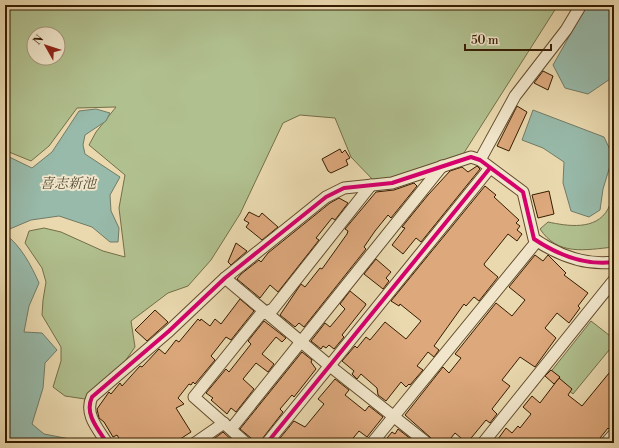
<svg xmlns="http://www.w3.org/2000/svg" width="619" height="448" font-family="'Libre Bodoni','Noto Serif JP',serif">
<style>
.green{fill:#b1c08f;stroke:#746e48;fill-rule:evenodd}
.water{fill:#98baaa;stroke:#717b66}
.building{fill:#dca87c;stroke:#361c01}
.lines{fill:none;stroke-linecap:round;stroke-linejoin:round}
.minor-casing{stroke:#634b2c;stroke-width:13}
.minor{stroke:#f1e6cb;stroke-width:11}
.cycleway-casing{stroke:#f1e6cb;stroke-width:6}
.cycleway{stroke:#d6006c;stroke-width:4}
.labels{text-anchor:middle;stroke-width:4;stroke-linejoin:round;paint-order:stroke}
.water-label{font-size:14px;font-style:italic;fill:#534b34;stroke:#f1e6cb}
</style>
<rect width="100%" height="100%" fill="#ead9af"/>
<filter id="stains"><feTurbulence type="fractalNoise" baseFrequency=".005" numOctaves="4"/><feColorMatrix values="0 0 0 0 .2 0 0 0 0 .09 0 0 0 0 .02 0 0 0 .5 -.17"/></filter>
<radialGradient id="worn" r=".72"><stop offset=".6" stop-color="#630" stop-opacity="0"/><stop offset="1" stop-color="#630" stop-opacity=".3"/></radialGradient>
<g class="green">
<path d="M5 5H558L462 156 376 183 351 157 335 118 300 115 283 123 240 214 211 260 188 286 168 293 131 321 135 347 121 367 85 399 65 396 53 387 61 361V347L42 315 43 300 46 282 42 268 25 243 29 231 44 228 61 232 103 251 125 257 119 208 125 175 89 145 96 132 116 107 77 108 49 146 31 161 9 152 5 147ZM34 34H58V58H34Z"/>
<path d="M614 172V247C584 250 558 256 540 229L548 222C567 226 596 231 608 209 612 202 612 182 614 172Z"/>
<path d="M591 321 614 339V344L573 394 549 374Z"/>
</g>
<g class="water">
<path d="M587 5H614V78L610 79 588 94 565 88 553 65Z"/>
<path d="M96 109 110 113 106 121 85 135 83 145 85 154 120 177 110 195 111 211 119 228 118 242H110L92 227 59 216 31 220 5 231V155L32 168 52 152 79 111Z"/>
<path d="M533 110 604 137 613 156 603 189 600 210 589 217 571 211 563 183 564 162 543 148 522 140Z"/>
<path d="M5 234C21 246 31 265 39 283L29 306 24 332 42 333 57 350 45 363 43 388 32 424 44 434 75 440 78 443H5Z"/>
</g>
<g class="building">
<path d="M543 71 553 76 548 90 534 83Z"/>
<path d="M517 106 527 112 509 151 497 146Z"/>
<path d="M340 149 342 153 345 150 350 158 346 160 348 165 331 173 328 171 322 159Z"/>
<path d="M477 166 480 169 421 242 416 238 403 254 392 245 405 228 402 227 428 195 450 171 462 167 468 172Z"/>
<path d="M414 183 417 186 391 218 388 215 375 231 364 247 366 249 304 327 299 323 295 327 280 315 301 284 305 287 320 268 322 269 347 234 348 231 345 229 376 192 394 190Z"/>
<path d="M485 186 496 195 494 197 519 220 516 223 520 226 517 230 522 234 517 241 508 234 484 264 485 266 498 277 479 301 474 297 466 306 464 304 434 346 439 350 434 357 428 352 417 366 423 370 410 385 409 384 406 387 401 382 386 401 378 395 377 388 361 374 357 379 352 374 354 371 342 361 355 346 357 348 366 337 370 340 385 322 406 339 421 321 400 304 399 306 391 301Z"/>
<path d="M549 191 554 214 538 218 532 195Z"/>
<path d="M339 198 348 203 335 220 332 218 316 238 319 240 278 292 270 285 260 298 237 279 241 274 259 260 261 262 268 253 330 203Z"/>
<path d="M249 212 259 217 262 213 278 227 262 240 246 227 249 223 244 220Z"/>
<path d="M236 243 247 251 231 265 228 262Z"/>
<path d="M535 255 543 261 548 255 566 273 564 275 588 293 578 306 580 308 569 323 557 313 545 328 556 338 535 367 520 357 502 380 510 386 492 409 497 414 490 423 486 420 467 443 455 433 447 443H434L431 438 405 415 443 367 449 373 461 358 455 354 496 303 512 316 525 300 509 287Z"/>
<path d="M376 259 391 272 386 278 389 281 383 289 364 274Z"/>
<path d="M350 291 366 304 365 306 342 335 344 337 334 349 329 345 326 348 323 346 321 349 311 341 325 323 330 327 345 309 340 304Z"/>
<path d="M240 299 254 311 231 340 226 337 211 356 215 360 195 384 193 382 191 385 189 384 178 398 184 404 176 408 191 432 174 443H122L117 435 113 437 104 422 99 418 97 409 109 392 111 394 120 383 122 386 140 366 142 367 159 349 165 354 176 340 179 342 198 319 200 321 201 319 210 326 215 319 221 324Z"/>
<path d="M155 310 168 322 147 341 135 330Z"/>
<path d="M264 321 286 338 282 342 276 337 262 354 274 364 268 372 256 363 243 379 254 389 236 412 231 408 227 414 211 400 213 398 206 393 226 369 229 372 251 344 248 341Z"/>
<path d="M302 352 312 360 311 362 316 369 294 397 292 395 280 409 283 412 262 439 260 443H253L251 438 240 429Z"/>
<path d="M614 367V424L609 429 608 428 596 443H579L574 439 571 443H503L498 439 506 428 512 433 518 426 520 428 531 414 523 407 532 396 540 403 559 378 572 389 568 395 582 406Z"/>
<path d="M551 370 560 377 554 384 545 376Z"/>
<path d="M335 379 349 390 345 395 365 411 369 406 383 417 367 437 359 431 349 443H276L294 421 305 427 324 404 318 399Z"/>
<path d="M398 429 416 443H383L392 432 395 434Z"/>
<path d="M223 432 235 443H210L215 438Z"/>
</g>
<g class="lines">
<g class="minor-casing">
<g id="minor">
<path d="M480 160 515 96 566 30 581 5"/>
<path d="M225 278 330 366 427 443"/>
<path d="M231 429 442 166"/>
<path d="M107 443C98 429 84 414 92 397L169 331 225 278 326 197 344 188 392 183 471 157 480 160 523 192 534 239C558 255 585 266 614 262"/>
<path d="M195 443 224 423"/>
<path d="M246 443 194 397 260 315 273 309 371 185"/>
<path d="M267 443 490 168"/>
<path d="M372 443 537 241"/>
<path d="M483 443 614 280"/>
<path d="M606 443 614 434"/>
</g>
</g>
<use href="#minor" class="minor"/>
<g class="cycleway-casing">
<g id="cycleway">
<path d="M107 443C98 429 84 414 92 397L169 331 225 278 326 197 344 188 392 183 471 157 480 160 523 192 534 239C558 255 585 266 614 262"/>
<path d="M267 443 490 168"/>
</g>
</g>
<use href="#cycleway" class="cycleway"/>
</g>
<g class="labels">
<g class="water-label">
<text x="68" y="188">喜志新池</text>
</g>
</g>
<rect width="619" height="448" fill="none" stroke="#ead9af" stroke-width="20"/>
<rect x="6" y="6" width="607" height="436" fill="none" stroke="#361c01" stroke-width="2"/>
<rect x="10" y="10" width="599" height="428" fill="none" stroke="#361c01"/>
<g transform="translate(46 46) rotate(309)"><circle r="19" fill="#f1e6cb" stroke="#a6957a"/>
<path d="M0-3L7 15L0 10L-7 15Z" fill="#8f2418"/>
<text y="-6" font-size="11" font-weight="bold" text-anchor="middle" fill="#361c01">N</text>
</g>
<path d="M465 44v6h86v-6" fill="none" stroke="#361c01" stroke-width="2"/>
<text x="471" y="44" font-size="12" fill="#361c01" stroke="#f1e6cb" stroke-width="3" paint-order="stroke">50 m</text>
<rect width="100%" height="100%" filter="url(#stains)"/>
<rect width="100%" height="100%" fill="url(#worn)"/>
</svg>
